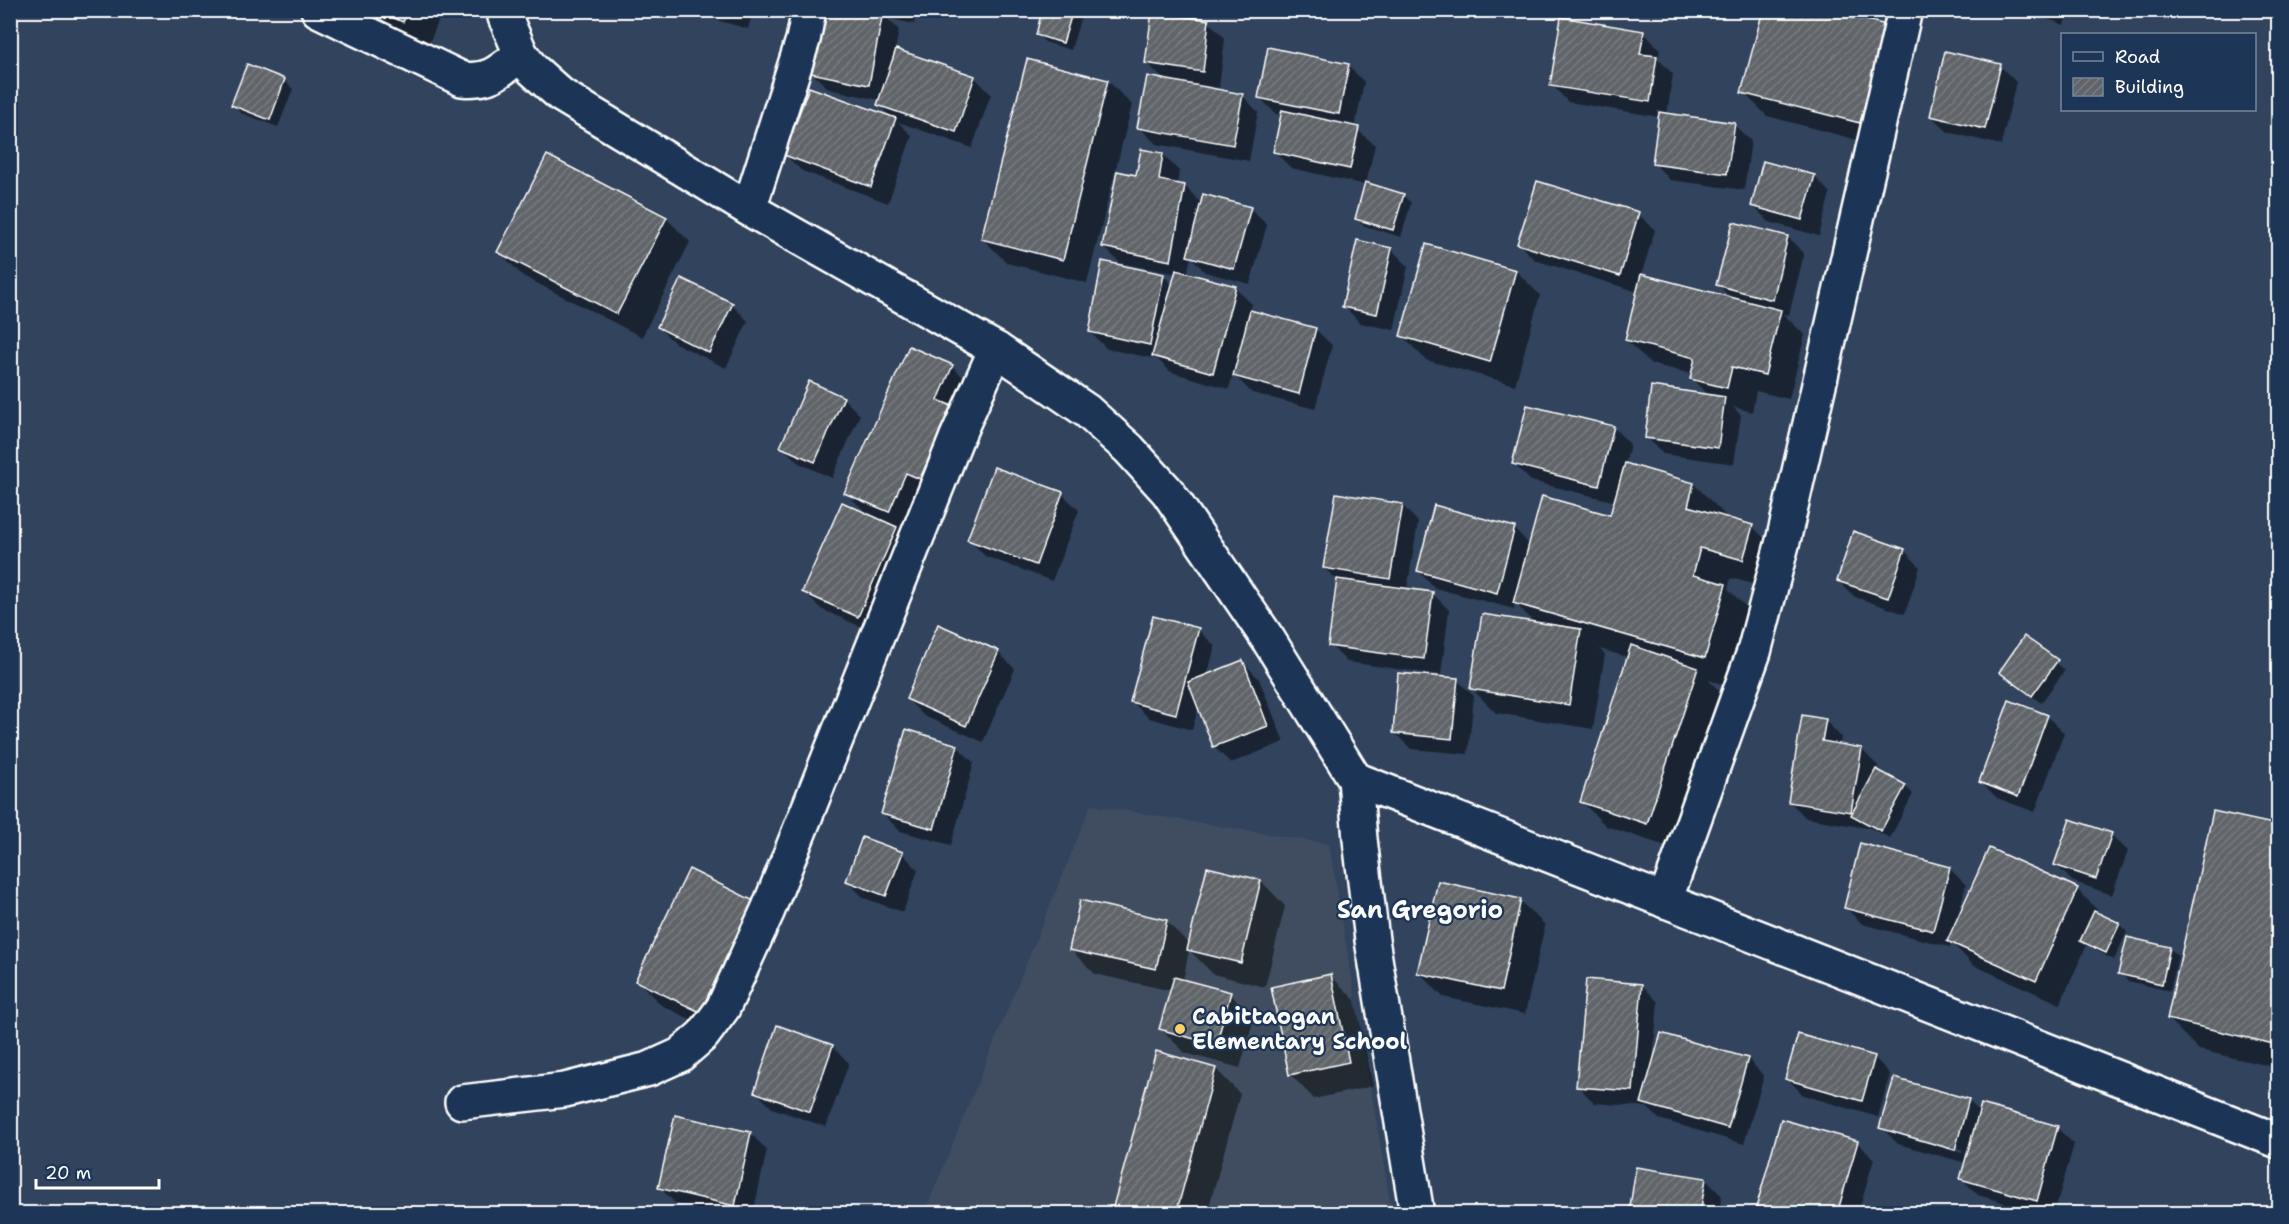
<svg xmlns="http://www.w3.org/2000/svg" width="2289" height="1224" font-family="'Shantell Sans',sans-serif">
	<defs>
		<pattern id="building-hatch" width="6" height="6" patternUnits="userSpaceOnUse" patternTransform="scale(1.5)"><rect width="6" height="6" fill="#60656b"/><path d="M-1 1l2-2M0 6l6-6M5 7l2-2" fill="none" stroke="#787c81"/></pattern>
	</defs>
	<rect width="100%" height="100%" fill="#31435d"/>
	<filter id="ink" filterUnits="userSpaceOnUse"><feTurbulence type="fractalNoise" baseFrequency=".0167" numOctaves="2"/><feDisplacementMap in="SourceGraphic" scale="12" xChannelSelector="R" yChannelSelector="G"/><feConvolveMatrix kernelMatrix="1 2 1 2 8 2 1 2 1" color-interpolation-filters="sRGB"/></filter>
	<g filter="url(#ink)">
		<polygon fill="#3f4d61" points="1091,805 1329,844 1392,1213 924,1214"/>
		<g fill="#0007" fill-rule="evenodd">
			<polygon points="349,10 443,10 428,46"/>
			<polygon points="694,10 753,10 748,29 699,15"/>
			<polygon points="825,10 917,10 914,24 887,18 899,30 895,50 974,77 991,94 972,148 898,122 912,136 888,203 802,171 785,155 892,118 879,105 880,100 829,89 812,73"/>
			<polygon points="1044,10 1083,10 1071,50 1045,42 1037,34"/>
			<polygon points="2024,10 2069,10 2064,25"/>
			<polygon points="1209,22 1225,38 1219,88 1203,85 1203,88 1242,95 1258,112 1249,161 1156,144 1139,127 1165,81 1147,63"/>
			<polygon points="1885,27 1884,147 1767,116 1743,92"/>
			<polygon points="1643,32 1660,49 1658,59 1673,74 1667,115 1734,125 1751,141 1744,190 1670,180 1654,163 1660,117 1568,102 1552,85"/>
			<polygon points="248,66 285,81 293,89 278,127 241,113 233,105"/>
			<polygon points="1348,66 1364,82 1355,128 1375,145 1366,184 1403,195 1411,203 1401,237 1365,226 1356,218 1366,185 1291,168 1274,151 1282,115 1276,114 1259,97"/>
			<polygon points="2000,66 2016,82 2001,145 1948,132 1931,116"/>
			<polygon points="1108,81 1132,105 1087,283 1007,263 983,239"/>
			<polygon points="1163,155 1179,171 1177,185 1185,186 1202,204 1250,208 1267,225 1250,284 1205,272 1191,257 1187,275 1235,288 1252,304 1250,312 1315,329 1332,345 1315,409 1252,393 1233,374 1229,389 1171,372 1157,359 1107,349 1090,332 1163,275 1174,286 1177,274 1120,263 1103,246 1137,177"/>
			<polygon points="1814,176 1830,193 1819,236 1769,222 1752,205"/>
			<polygon points="1638,214 1655,230 1641,276 1732,299 1718,285 1788,237 1804,254 1789,315 1783,314 1805,335 1789,399 1756,391 1752,412 1733,407 1741,415 1734,464 1663,454 1646,437 1709,396 1691,378 1692,374 1651,364 1626,340 1638,292 1535,260 1519,244"/>
			<polygon points="666,218 690,242 642,337 523,276 499,252"/>
			<polygon points="1391,249 1408,266 1394,330 1360,323 1344,306"/>
			<polygon points="1516,271 1540,295 1515,385 1426,360 1401,335"/>
			<polygon points="732,305 748,321 726,368 675,343 658,327"/>
			<polygon points="952,366 977,391 913,535 897,529 913,544 875,633 821,609 804,592 869,515 846,493"/>
			<polygon points="843,398 860,415 832,478 799,463 782,447"/>
			<polygon points="1613,427 1630,444 1625,465 1694,484 1725,515 1724,518 1752,526 1784,558 1774,590 1731,578 1728,589 1756,617 1736,688 1708,680 1722,693 1671,848 1606,826 1581,801 1628,657 1599,649 1605,654 1593,729 1496,713 1472,689 1535,623 1515,603 1514,609 1435,588 1418,571 1514,528 1530,545 1612,517 1616,502 1531,481 1514,464"/>
			<polygon points="1062,494 1079,510 1052,581 985,556 968,539"/>
			<polygon points="1402,505 1418,522 1407,590 1433,594 1449,610 1441,675 1347,662 1330,645 1339,582 1324,568"/>
			<polygon points="1904,550 1920,567 1905,614 1855,597 1838,581"/>
			<polygon points="939,626 998,652 1015,669 983,742 924,716 907,699"/>
			<polygon points="1198,630 1215,646 1207,676 1243,662 1259,679 1284,742 1231,763 1214,747 1199,706 1192,730 1149,718 1132,702"/>
			<polygon points="2025,638 2065,670 2041,703 2001,672"/>
			<polygon points="1457,680 1474,696 1468,754 1411,749 1394,732"/>
			<polygon points="2047,716 2064,733 2035,812 1997,798 1981,782"/>
			<polygon points="1825,720 1841,737 1840,745 1861,749 1878,766 1877,771 1905,786 1913,794 1890,838 1868,827 1867,828 1806,818 1789,801"/>
			<polygon points="957,746 974,763 951,845 900,831 883,814"/>
			<polygon points="2214,812 2278,827 2278,1068 2199,1050 2168,1019"/>
			<polygon points="2111,835 2128,851 2112,895 2072,881 2056,865"/>
			<polygon points="902,853 918,870 903,912 864,898 847,881"/>
			<polygon points="1949,868 1966,885 1957,920 2077,889 2101,914 2100,916 2119,924 2127,932 2114,960 2087,945 2060,1004 1973,965 1951,942 1950,947 1862,924 1845,907"/>
			<polygon points="1208,869 1261,881 1285,906 1265,987 1213,974 1189,950 1183,981 1230,994 1254,1018 1240,1068 1185,1053 1161,1029 1172,991 1095,974 1070,949 1166,921 1190,945"/>
			<polygon points="1520,901 1545,925 1525,1014 1443,997 1419,972"/>
			<polygon points="753,902 777,927 724,1036 661,1005 637,980"/>
			<polygon points="2169,948 2178,956 2170,991 2128,981 2120,973"/>
			<polygon points="1331,976 1355,1000 1373,1086 1314,1099 1290,1074"/>
			<polygon points="1642,985 1658,1002 1653,1059 1748,1059 1764,1076 1744,1144 1659,1119 1647,1107 1594,1103 1578,1086"/>
			<polygon points="832,1046 849,1063 826,1127 772,1108 756,1092"/>
			<polygon points="1157,1052 1216,1069 1240,1094 1207,1214 1113,1214"/>
			<polygon points="1874,1057 1890,1074 1878,1117 1803,1095 1787,1078"/>
			<path d="M1895,1080l74,21 11,11 77,16 17,16 -20,70h-11l-65,-19 -17,-17 5,-15 -68,-19 -17,-17zM1899,1132l64,18 -1,3 -63,-18z"/>
			<polygon points="750,1133 767,1150 753,1214 716,1214 676,1204 660,1188"/>
			<polygon points="1857,1142 1874,1159 1858,1214 1763,1214 1757,1208"/>
			<polygon points="1705,1179 1722,1196 1719,1214 1631,1214"/>
		</g>
		<g fill="url(#building-hatch)" stroke="#fff" stroke-width="1.5">
			<polygon points="376,10 409,10 403,22"/>
			<polygon points="823,10 883,12 869,85 811,73"/>
			<polygon points="1042,10 1073,10 1063,43 1036,35"/>
			<polygon points="1763,10 1830,10 1886,25 1860,123 1741,93"/>
			<polygon points="1152,12 1209,20 1203,72 1145,63"/>
			<polygon points="1561,17 1644,31 1640,54 1657,56 1650,102 1550,86"/>
			<polygon points="1268,47 1349,64 1339,114 1258,98"/>
			<polygon points="896,49 975,76 956,132 877,105"/>
			<polygon points="1945,51 2001,64 1985,129 1930,116"/>
			<polygon points="1027,59 1108,80 1063,260 981,239"/>
			<polygon points="247,64 285,79 270,120 231,105"/>
			<polygon points="1147,76 1243,94 1233,145 1137,128"/>
			<polygon points="809,87 896,118 871,187 784,155"/>
			<polygon points="1282,110 1359,127 1350,169 1273,152"/>
			<polygon points="1659,112 1735,123 1727,174 1652,164"/>
			<polygon points="1141,149 1163,153 1159,180 1185,185 1171,261 1102,247 1117,171 1136,175"/>
			<polygon points="547,155 667,217 617,314 497,252"/>
			<polygon points="1763,161 1815,175 1802,220 1751,206"/>
			<polygon points="1537,181 1639,212 1620,276 1517,244"/>
			<polygon points="1365,182 1404,194 1393,230 1355,219"/>
			<polygon points="1203,194 1251,207 1234,269 1187,256"/>
			<polygon points="1733,222 1788,236 1773,300 1716,285"/>
			<polygon points="1357,240 1392,248 1377,314 1342,307"/>
			<polygon points="1426,244 1516,270 1490,362 1400,336"/>
			<polygon points="1102,261 1164,274 1150,345 1089,332"/>
			<polygon points="1176,270 1236,286 1213,373 1152,356"/>
			<polygon points="1641,274 1781,310 1765,375 1732,367 1727,388 1690,379 1695,358 1625,340"/>
			<polygon points="681,278 733,303 709,353 657,327"/>
			<polygon points="1250,310 1316,328 1299,394 1233,376"/>
			<polygon points="909,346 953,365 938,400 952,406 920,479 906,473 889,512 844,493"/>
			<polygon points="809,381 844,397 815,462 780,447"/>
			<polygon points="1651,386 1725,397 1718,448 1645,438"/>
			<polygon points="1527,405 1614,426 1599,486 1512,464"/>
			<polygon points="1625,463 1694,483 1688,506 1753,525 1743,560 1700,548 1693,575 1726,584 1705,658 1513,603 1542,496 1610,515"/>
			<polygon points="994,467 1063,492 1036,565 967,540"/>
			<polygon points="1336,493 1403,504 1390,579 1323,568"/>
			<polygon points="842,502 897,527 858,617 802,592"/>
			<polygon points="1434,505 1515,527 1497,593 1417,571"/>
			<polygon points="1853,531 1905,549 1888,598 1837,581"/>
			<polygon points="1337,579 1433,592 1424,659 1328,646"/>
			<polygon points="1482,614 1581,629 1569,705 1470,689"/>
			<polygon points="1153,616 1199,628 1176,714 1130,702"/>
			<polygon points="938,624 999,651 966,726 906,699"/>
			<polygon points="2024,636 2058,660 2032,696 1999,672"/>
			<polygon points="1631,645 1698,668 1647,824 1580,802"/>
			<polygon points="1243,660 1268,726 1213,747 1188,682"/>
			<polygon points="1398,673 1458,678 1452,739 1393,733"/>
			<polygon points="2009,700 2048,715 2018,797 1979,782"/>
			<polygon points="1802,715 1826,719 1822,741 1862,748 1851,812 1788,802"/>
			<polygon points="906,729 958,745 934,829 881,814"/>
			<polygon points="1876,769 1906,785 1881,831 1851,815"/>
			<polygon points="2213,811 2278,825 2278,1045 2167,1019"/>
			<polygon points="2070,819 2112,833 2096,879 2054,865"/>
			<polygon points="862,837 903,852 886,896 846,881"/>
			<polygon points="1860,843 1950,867 1933,931 1844,908"/>
			<polygon points="1989,848 2078,888 2036,981 1947,941"/>
			<polygon points="1207,867 1261,880 1241,963 1187,950"/>
			<polygon points="689,869 754,901 700,1012 635,981"/>
			<polygon points="1438,881 1521,899 1501,991 1417,973"/>
			<polygon points="1080,900 1167,920 1156,969 1069,950"/>
			<polygon points="2094,911 2120,923 2106,953 2080,941"/>
			<polygon points="2127,937 2170,947 2162,984 2118,974"/>
			<polygon points="1331,974 1349,1062 1289,1075 1271,987"/>
			<polygon points="1174,977 1231,992 1216,1045 1159,1029"/>
			<polygon points="1586,979 1642,984 1633,1091 1576,1087"/>
			<polygon points="777,1025 833,1045 810,1112 754,1092"/>
			<polygon points="1661,1033 1748,1058 1728,1128 1641,1103"/>
			<polygon points="1798,1034 1875,1056 1862,1101 1785,1079"/>
			<polygon points="1156,1051 1216,1068 1176,1214 1111,1214"/>
			<polygon points="1894,1078 1969,1099 1955,1150 1879,1128"/>
			<polygon points="1981,1104 2058,1126 2037,1201 1960,1179"/>
			<polygon points="675,1115 751,1132 735,1206 658,1188"/>
			<polygon points="1781,1119 1858,1141 1837,1214 1773,1214 1756,1208"/>
			<polygon points="1636,1167 1706,1178 1700,1214 1629,1214"/>
		</g>
		<g fill="none" stroke-linecap="round" stroke-linejoin="round">
			<g stroke="#fff" stroke-width="38">
				<g id="street">
					<path d="M318,10l144,69c28,3 38,-8 59,-25"/>
					<polyline points="749,209 803,40 809,10"/>
					<polyline points="1665,901 1754,652 1784,537 1905,10"/>
					<polyline points="462,1102 565,1090 649,1069 680,1055 703,1035 723,1008 768,910 956,439 996,349"/>
				</g>
			</g>
			<g stroke="#fff" stroke-width="38">
				<g id="secondary">
					<polyline points="504,10 505,17 521,54 532,69 561,95 749,209 996,349 1087,411 1129,449 1168,492 1268,639 1355,779 1360,839 1372,940 1417,1214"/>
					<polyline points="1355,779 2278,1141"/>
				</g>
			</g>
			<use href="#street" stroke="#1d3557" stroke-width="33"/>
			<use href="#secondary" stroke="#1d3557" stroke-width="33"/>
		</g>
	</g>
	<circle fill="#ffd166" stroke="#1d3557" stroke-width="2" cx="1180" cy="1029" r="6"/>
	<g text-anchor="middle" stroke-width="4.5" stroke-linejoin="round" paint-order="stroke">
		<g font-size="22" font-weight="bold" fill="#fff" stroke="#1d3557" text-anchor="start">
			<text x="1192" y="1024">Cabittaogan<tspan x="1192" dy="25">Elementary School</tspan></text>
		</g>
		<g font-size="24" font-weight="bold" fill="#fff" stroke="#1d3557">
			<text x="1420" y="918">San Gregorio</text>
		</g>
	</g>
	<rect width="2289" height="1224" fill="none" stroke="#1d3557" stroke-width="36"/>
	<rect x="18" y="18" width="2253" height="1188" fill="none" stroke="#fff" stroke-width="2" filter="url(#ink)"/>
	<rect x="2061" y="33" width="195" height="78" fill="#1d3557" stroke="#77869a" stroke-width="1.5"/>
	<rect x="2073" y="52" width="30" height="9" fill="#1d3557" stroke="#77869a" stroke-width="1.5"/>
	<text x="2115" y="63" font-size="18" fill="#ffffff">Road</text>
	<rect x="2073" y="78" width="30" height="18" fill="url(#building-hatch)" stroke="#77869a" stroke-width="1.5"/>
	<text x="2115" y="93" font-size="18" fill="#ffffff">Building</text>
	<path d="M36 1179v9h123v-9" fill="none" stroke="#ffffff" stroke-width="3"/>
	<text x="45" y="1179" font-size="18" fill="#ffffff" stroke="#1d3557" stroke-width="4.5" paint-order="stroke">20 m</text>
</svg>
